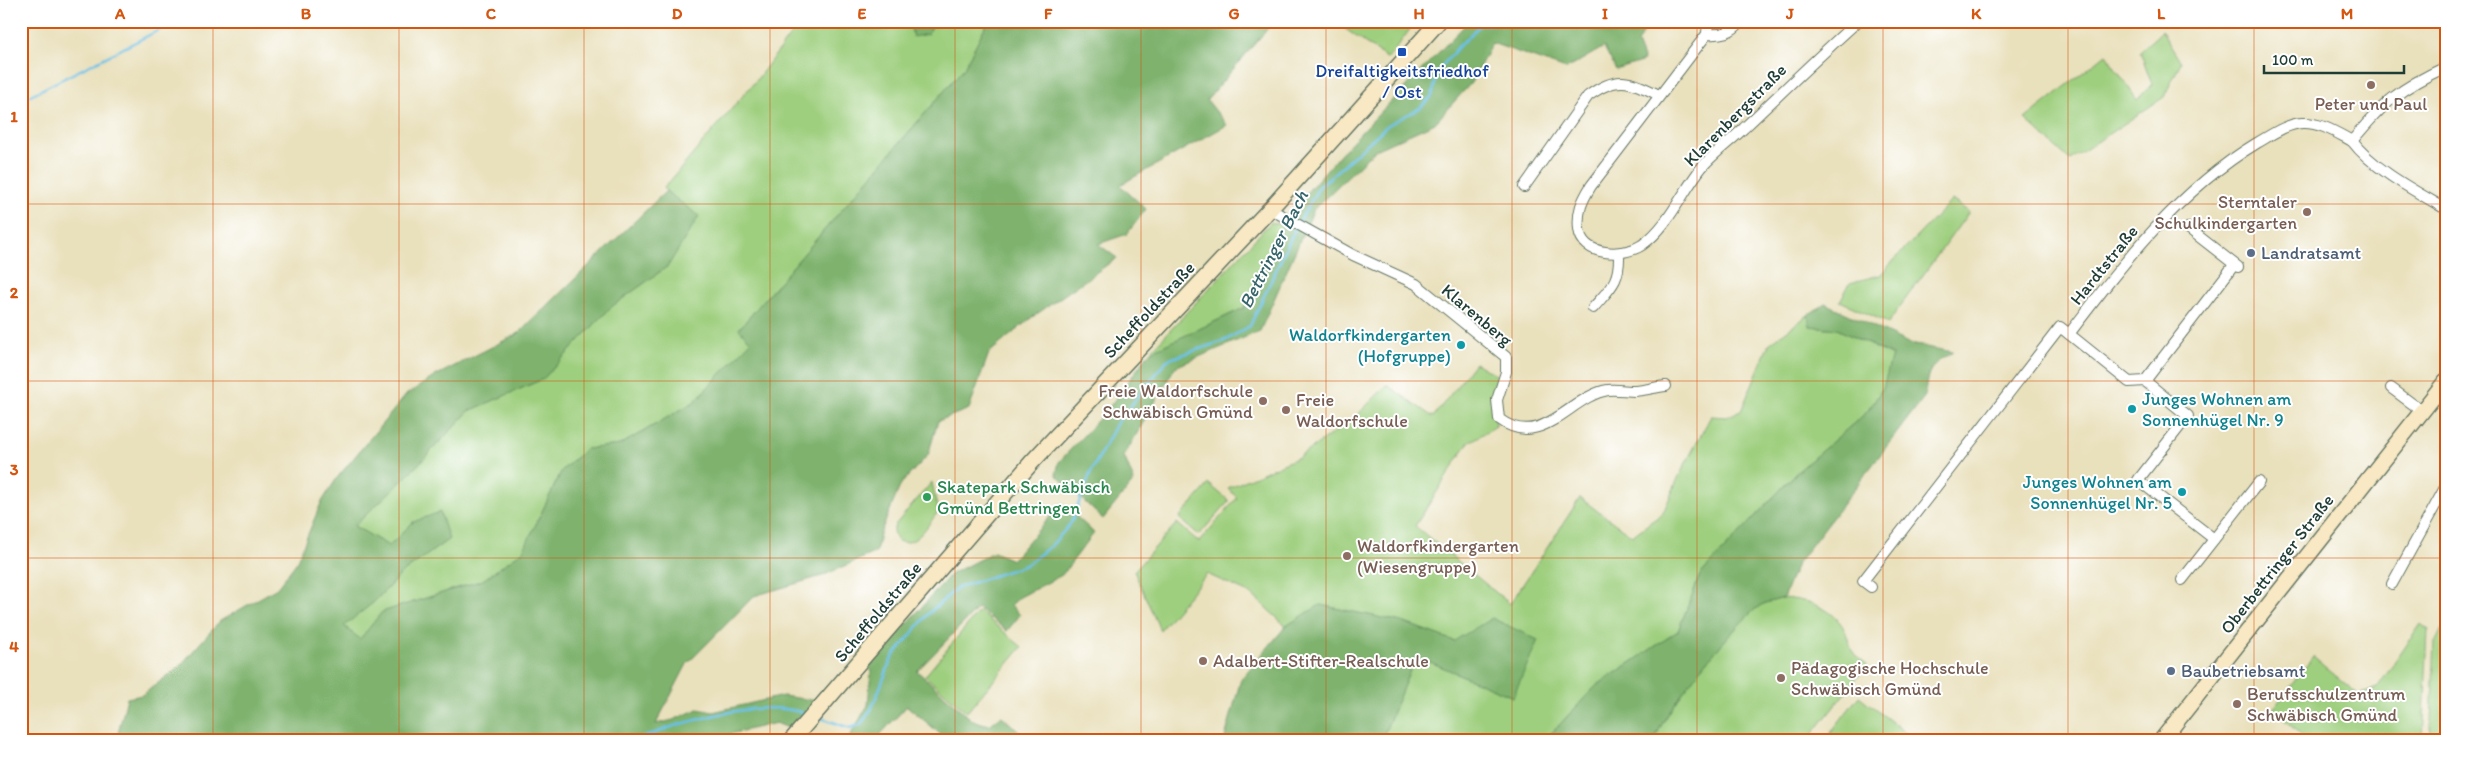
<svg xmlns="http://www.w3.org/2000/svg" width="2467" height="762" font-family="Itim,sans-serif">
	<rect width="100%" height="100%" fill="#fff"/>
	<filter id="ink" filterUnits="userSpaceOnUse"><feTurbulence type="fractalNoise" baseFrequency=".02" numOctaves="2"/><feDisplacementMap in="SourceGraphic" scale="10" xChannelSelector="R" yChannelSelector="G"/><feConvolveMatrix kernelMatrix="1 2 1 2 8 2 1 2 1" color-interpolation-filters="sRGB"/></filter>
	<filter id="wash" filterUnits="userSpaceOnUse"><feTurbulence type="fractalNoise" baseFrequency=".0096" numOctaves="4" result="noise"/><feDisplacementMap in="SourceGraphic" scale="20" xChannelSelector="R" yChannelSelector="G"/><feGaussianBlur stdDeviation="1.12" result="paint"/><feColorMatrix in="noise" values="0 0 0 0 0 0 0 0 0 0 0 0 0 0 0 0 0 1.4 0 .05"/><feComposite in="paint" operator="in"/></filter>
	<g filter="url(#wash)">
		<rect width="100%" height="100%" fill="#e9e0bc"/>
		<g fill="#9ecf7e" stroke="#5e8659">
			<polygon points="801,21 988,21 964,68 739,329 752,342 694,402 620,445 586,449 562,470 523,551 483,580 382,612 360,640 343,625 374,602 402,573 449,539 413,522 389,546 354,526 407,476 469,411 543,379 611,307 668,266 666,191 664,188 758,78"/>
			<polygon points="1334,21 1416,21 1388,59"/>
			<polygon points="2162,31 2181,62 2164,97 2070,160 2025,119 2106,54 2137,100 2152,84 2140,51"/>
			<polygon points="1952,200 1969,212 1888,323 1840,301 1850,283 1880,275"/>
			<polygon points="1271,222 1283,226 1244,308 1150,352"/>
			<polygon points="1808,315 1810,326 1837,329 1892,356 1883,388 1867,412 1796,473 1700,575 1678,631 1596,686 1544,741 1381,741 1416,656 1513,697 1454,641 1402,622 1321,605 1286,626 1251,594 1207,574 1160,630 1134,571 1177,523 1199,542 1237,498 1228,488 1299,457 1353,419 1387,385 1433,417 1475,363 1501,378 1494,400 1496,426 1468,443 1415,526 1510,604 1580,498 1632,536 1663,513 1679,476 1711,416 1726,417 1741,411 1769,344"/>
			<path d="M932,482l6,30c-11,13 -21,36 -40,29l-5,-9 2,-7z"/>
			<polygon points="1209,484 1229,501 1199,535 1179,518"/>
			<path d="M1783,598c25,2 53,10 63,35 6,18 4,20 21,32l-60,76h-152c3,-24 82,-119 103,-134 7,-5 17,-6 25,-9z"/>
			<polygon points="979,611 1022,647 967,712 925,676"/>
			<polygon points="2421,624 2428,630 2423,741 2307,741 2273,709 2313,657 2359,695 2377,688"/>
			<polygon points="2442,628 2446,630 2446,741 2430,741 2435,642"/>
			<polygon points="1859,696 1916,741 1827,741 1825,740"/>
		</g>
		<g fill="#7eb26d" stroke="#4e7850">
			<polygon points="915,21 935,21 928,34 913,37 911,28"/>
			<polygon points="988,21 1274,21 1207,100 1227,125 1120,185 1146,209 1127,234 1098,244 1117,258 1031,318 989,353 969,409 938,421 928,455 901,484 880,534 876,552 822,576 754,596 687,664 656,724 673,720 698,709 713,712 783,696 818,701 791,729 776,723 701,741 116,741 127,698 142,695 178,668 220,621 277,588 296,563 321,503 337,478 407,394 437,375 519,333 666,191 699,216 668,266 611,307 543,379 469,411 407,476 354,526 389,546 413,522 440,512 449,539 402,573 374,602 344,626 360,639 382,612 483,580 523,551 562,470 586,449 620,445 694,402 751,342 739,329 964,68"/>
			<polygon points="1469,21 1650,21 1637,43 1644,61 1616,70 1604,47 1566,69 1492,43 1471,83 1435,123 1375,150 1314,209 1260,331 1175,367 1124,456 1134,481 1103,519 1056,475 1059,462 1108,409 1150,352 1244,308 1289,213 1341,153"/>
			<path d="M1825,303l85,41 43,8c-22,13 -26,17 -28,44l-128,168 -14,34c-8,3 -18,4 -25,9 -21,15 -100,110 -103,134h-111l52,-55 82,-55 22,-56 96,-102 71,-61 16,-24 9,-33 -55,-26 -27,-3 -2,-11z"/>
			<polygon points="1062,503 1094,533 1062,575 1020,597 1011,605 1020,615 1007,631 978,608 917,671 972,720 989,725 1002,716 1029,741 949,741 907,706 874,741 847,741 868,705 871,671 868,668 951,574 994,552 1012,560"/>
			<polygon points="1320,605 1402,622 1454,641 1492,618 1538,640 1513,697 1416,656 1381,741 1224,741 1241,679 1286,626"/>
		</g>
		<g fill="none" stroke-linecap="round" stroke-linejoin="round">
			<g stroke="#69c1e7" stroke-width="2.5">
				<polyline points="21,100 175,22"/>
				<polyline points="1299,222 1319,187 1388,125 1420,108 1432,96 1438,71 1459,46 1480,25 1533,21"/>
				<polyline points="818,717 850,728 861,724 871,710 892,658 928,614 957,588 1026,565 1052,545 1071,523 1091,472 1117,423 1167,360 1226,340 1250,326 1296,227"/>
				<path d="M630,741c15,-3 29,-10 44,-15 42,-12 92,-26 134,-12"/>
			</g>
		</g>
	</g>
	<g filter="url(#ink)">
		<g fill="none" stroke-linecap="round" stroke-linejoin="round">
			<g stroke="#667664" stroke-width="12">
				<g id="street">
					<path d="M1708,21l-1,13 -116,152c-9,15 -14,25 -12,43 3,28 45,28 63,16 27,-19 40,-53 60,-78 12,-14 29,-26 42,-39 38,-36 75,-72 114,-107"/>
					<path d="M1707,34c14,1 25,-1 34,-13"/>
					<path d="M2352,141c21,28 63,50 94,68"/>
					<path d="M1524,187l64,-91c29,-21 40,-16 71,-1"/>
					<path d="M1270,209l83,46 63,29 90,73v15l-9,28 2,19c43,32 71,-23 109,-29 9,-1 18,1 27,1 11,-1 21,-4 31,-5"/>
					<polyline points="2188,228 2238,267"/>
					<path d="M1593,308c18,-21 27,-26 26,-55"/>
					<polyline points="2069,334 2129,382 2145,381 2188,416 2138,480 2214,539"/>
					<polyline points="2145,381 2234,265"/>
					<polyline points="2391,388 2422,411"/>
					<polyline points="2182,580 2259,482"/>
					<polyline points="2392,584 2446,486"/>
					<path d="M1871,587l-8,-6 197,-254 9,7c55,-72 110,-144 188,-191 14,-8 29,-19 45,-20 18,-1 35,10 50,18 32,-39 48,-53 94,-74"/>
				</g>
			</g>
			<g stroke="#667664" stroke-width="18">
				<g id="secondary">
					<polyline points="791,741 1032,462 1270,209 1439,21"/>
					<polyline points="2161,741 2446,381"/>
				</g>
			</g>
			<use href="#street" stroke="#fff" stroke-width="10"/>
			<use href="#secondary" stroke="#f8e8c3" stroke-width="15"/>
		</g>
	</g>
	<path fill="none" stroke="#d45610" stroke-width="1" stroke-opacity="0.55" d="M213,21v720M399,21v720M584,21v720M770,21v720M955,21v720M1141,21v720M1326,21v720M1512,21v720M1697,21v720M1883,21v720M2068,21v720M2254,21v720M21,204h2425M21,381h2425M21,558h2425"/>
	<rect fill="#1a4fb4" stroke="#fff" stroke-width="2" x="1397" y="47" width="10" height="10" rx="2.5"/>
	<g fill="#8d6e63" stroke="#fff" stroke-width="2">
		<circle cx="2371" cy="85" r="5"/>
		<circle cx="2307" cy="212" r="5"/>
		<circle cx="1263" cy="401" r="5"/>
		<circle cx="1286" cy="410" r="5"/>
		<circle cx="1347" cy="556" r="5"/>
		<circle cx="1203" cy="661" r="5"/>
		<circle cx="1781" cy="678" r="5"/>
		<circle cx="2237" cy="704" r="5"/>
	</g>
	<g fill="#5c6f8a" stroke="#fff" stroke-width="2">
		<circle cx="2251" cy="253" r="5"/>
		<circle cx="2171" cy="671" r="5"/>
	</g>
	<g fill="#0f9aa8" stroke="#fff" stroke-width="2">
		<circle cx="1461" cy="345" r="5"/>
		<circle cx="2132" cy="409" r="5"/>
		<circle cx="2182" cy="492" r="5"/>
	</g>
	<circle fill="#2e9e5b" stroke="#fff" stroke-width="2" cx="927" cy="497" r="5"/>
	<g text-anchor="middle" stroke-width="4" stroke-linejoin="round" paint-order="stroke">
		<g font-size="18" fill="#164399" stroke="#fff">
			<text x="1402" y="77">Dreifaltigkeitsfriedhof<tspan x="1402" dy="21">/ Ost</tspan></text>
		</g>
		<g font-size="18" fill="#785e54" stroke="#fff" text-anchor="start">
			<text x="2371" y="110" text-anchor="middle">Peter und Paul</text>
			<text x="2297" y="208" text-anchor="end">Sterntaler<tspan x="2297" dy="21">Schulkindergarten</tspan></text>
			<text x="1253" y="397" text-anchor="end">Freie Waldorfschule<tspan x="1253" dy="21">Schwäbisch Gmünd</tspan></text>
			<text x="1296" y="406">Freie<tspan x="1296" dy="21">Waldorfschule</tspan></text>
			<text x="1357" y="552">Waldorfkindergarten<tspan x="1357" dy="21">(Wiesengruppe)</tspan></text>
			<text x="1213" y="667">Adalbert-Stifter-Realschule</text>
			<text x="1791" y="674">Pädagogische Hochschule<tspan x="1791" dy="21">Schwäbisch Gmünd</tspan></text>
			<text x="2247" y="700">Berufsschulzentrum<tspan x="2247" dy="21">Schwäbisch Gmünd</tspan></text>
		</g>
		<g font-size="18" fill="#1f3d34" stroke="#fff">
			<text transform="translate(1735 115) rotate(-45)" y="6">Klarenbergstraße</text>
			<text transform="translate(2104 265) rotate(-51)" y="6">Hardtstraße</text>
			<text transform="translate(1149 310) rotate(-47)" y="6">Scheffoldstraße</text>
			<text transform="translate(1477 315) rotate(40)" y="6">Klarenberg</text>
			<text transform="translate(2277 564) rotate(-52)" y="6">Oberbettringer Straße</text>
			<text transform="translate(878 612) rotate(-50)" y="6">Scheffoldstraße</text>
		</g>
		<g font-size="18" fill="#4e5e75" stroke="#fff" text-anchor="start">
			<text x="2261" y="259">Landratsamt</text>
			<text x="2181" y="677">Baubetriebsamt</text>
		</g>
		<g font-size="18" fill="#0d838f" stroke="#fff" text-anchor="end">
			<text x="1451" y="341">Waldorfkindergarten<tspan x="1451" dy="21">(Hofgruppe)</tspan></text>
			<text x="2142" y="405" text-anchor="start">Junges Wohnen am<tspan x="2142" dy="21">Sonnenhügel Nr. 9</tspan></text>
			<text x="2172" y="488">Junges Wohnen am<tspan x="2172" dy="21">Sonnenhügel Nr. 5</tspan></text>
		</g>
		<g font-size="18" fill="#27864d" stroke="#fff" text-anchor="start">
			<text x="937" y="493">Skatepark Schwäbisch<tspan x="937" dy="21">Gmünd Bettringen</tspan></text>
		</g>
		<g font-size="19" font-style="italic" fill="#35656a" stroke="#fff">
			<text transform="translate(1273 249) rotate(-63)" y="7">Bettringer Bach</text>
		</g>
	</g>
	<rect width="2467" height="762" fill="none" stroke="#fff" stroke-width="55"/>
	<path d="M2264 65v8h140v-8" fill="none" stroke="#1f3d34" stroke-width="2.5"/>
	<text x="2272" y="65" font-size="15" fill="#1f3d34" stroke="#ffffff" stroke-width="4" paint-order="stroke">100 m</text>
	<rect x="28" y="28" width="2412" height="706" fill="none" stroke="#d45610" stroke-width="2"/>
	<g font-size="16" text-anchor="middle" font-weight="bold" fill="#d45610">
		<text x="120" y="19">A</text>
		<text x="306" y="19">B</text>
		<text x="491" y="19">C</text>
		<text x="677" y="19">D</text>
		<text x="862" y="19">E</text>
		<text x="1048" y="19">F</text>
		<text x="1234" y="19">G</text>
		<text x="1419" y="19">H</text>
		<text x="1605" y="19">I</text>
		<text x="1790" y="19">J</text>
		<text x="1976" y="19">K</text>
		<text x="2161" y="19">L</text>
		<text x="2347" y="19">M</text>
		<text x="14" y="122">1</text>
		<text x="14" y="298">2</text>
		<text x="14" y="475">3</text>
		<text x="14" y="652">4</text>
	</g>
</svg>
